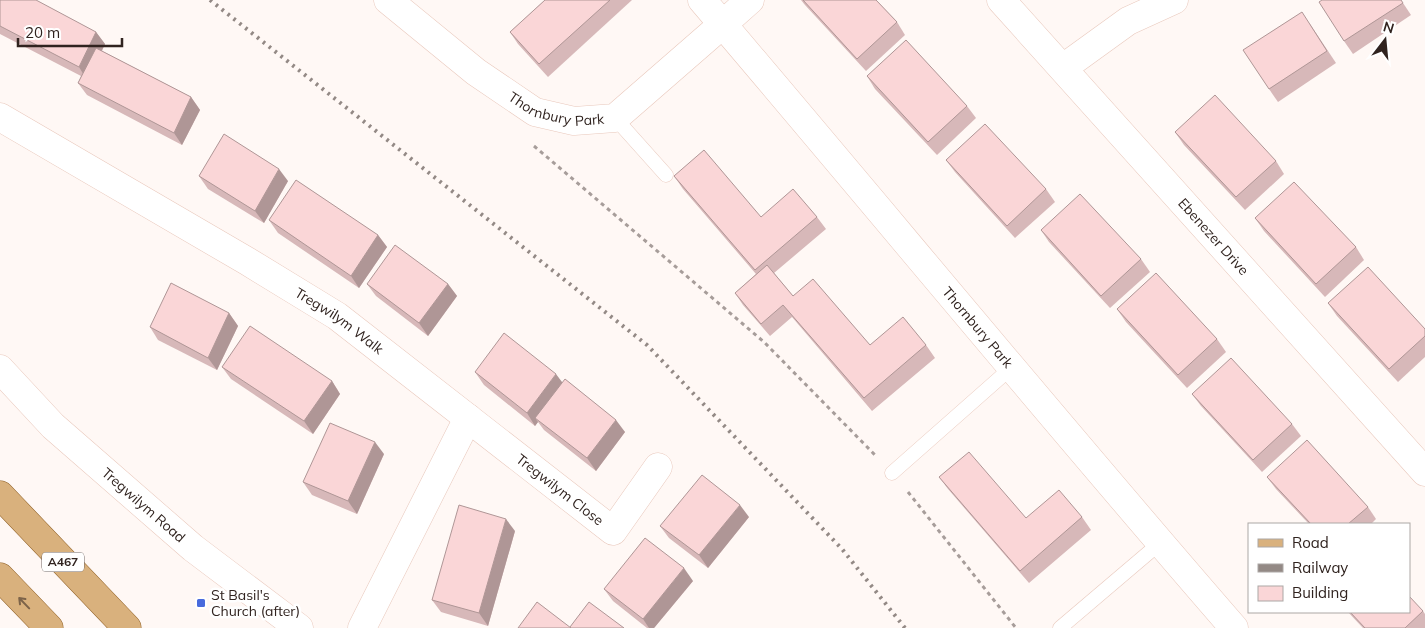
<svg xmlns="http://www.w3.org/2000/svg" width="1425" height="628" font-family="Mulish,sans-serif">
	<rect width="100%" height="100%" fill="#fff8f5"/>
	<g fill="none" stroke-linecap="round" stroke-linejoin="round">
		<g stroke="#e9c8bc" stroke-width="15">
			<g id="service">
				<polyline points="615,118 666,175"/>
				<polyline points="892,473 1011,368"/>
				<polyline points="1060,628 1160,543"/>
			</g>
		</g>
		<g stroke="#e9c8bc" stroke-width="29">
			<g id="minor">
				<path id="s1" d="M388,0l88,72 59,40 39,9 41,-3 108,-94 27,-24"/>
				<path id="s2" d="M702,0c178,209 352,421 532,628"/>
				<path id="s3" d="M1001,0l424,472"/>
				<polyline points="1063,68 1128,21 1174,0"/>
				<path id="s4" d="M0,117l247,144 90,55 276,215 45,-64"/>
				<polyline points="362,628 468,418"/>
			</g>
		</g>
		<g stroke="#e9c8bc" stroke-width="29">
			<g id="tertiary">
				<path id="s5" d="M0,369l53,57 140,122 106,80"/>
			</g>
		</g>
		<g stroke="#8d5e24" stroke-width="29">
			<g id="primary">
				<polyline points="0,495 127,628"/>
				<polyline points="0,577 49,628"/>
			</g>
		</g>
		<g stroke="#a79d9a" stroke-width="3" stroke-dasharray="4 4" stroke-linecap="butt">
			<polyline points="534,146 764,342 875,455"/>
			<polyline points="908,492 1016,628"/>
		</g>
		<use href="#service" stroke="#fff" stroke-width="14"/>
		<use href="#minor" stroke="#fff" stroke-width="28"/>
		<use href="#tertiary" stroke="#fff" stroke-width="28"/>
		<use href="#primary" stroke="#d9b17d" stroke-width="28"/>
		<polyline stroke="#938985" stroke-width="4" stroke-dasharray="2.5 5" stroke-linecap="butt" points="210,0 647,345 842,549 905,628"/>
	</g>
	<g fill="#d7b8b9">
		<polygon points="0,0 96,32 105,44 102,51 191,97 200,110 182,145 87,95 78,83 81,76 0,34"/>
		<polygon points="545,0 632,0 548,77 518,44 510,32"/>
		<polygon points="801,0 876,0 897,22 905,35 866,71 805,5"/>
		<polygon points="1401,0 1411,15 1353,54 1344,41"/>
		<polygon points="1310,24 1336,63 1278,102 1269,89"/>
		<polygon points="867,76 967,106 976,118 937,155 875,89"/>
		<polygon points="1175,132 1276,161 1284,174 1245,210 1184,145"/>
		<polygon points="946,160 1046,189 1055,202 1015,238 955,172"/>
		<polygon points="199,176 288,181 264,223 208,189"/>
		<polygon points="674,176 761,217 817,217 826,229 774,273 793,296 870,345 926,345 935,358 872,411 792,317 770,336 743,305 735,293 756,274 683,189"/>
		<polygon points="1255,218 1356,247 1364,260 1325,297 1264,231"/>
		<polygon points="269,220 378,235 387,247 359,288 278,233"/>
		<polygon points="1041,230 1141,259 1150,272 1110,308 1049,242"/>
		<polygon points="367,284 448,284 457,296 428,336 376,296"/>
		<polygon points="1328,303 1425,329 1425,357 1398,382 1337,316"/>
		<polygon points="1117,309 1217,339 1226,352 1187,388 1126,322"/>
		<polygon points="229,313 238,326 217,370 158,340 150,327"/>
		<polygon points="222,367 332,381 340,394 313,434 231,379"/>
		<polygon points="475,372 562,383 625,432 596,471 544,430 538,422 535,426 484,385"/>
		<polygon points="1192,394 1292,424 1301,436 1262,472 1201,406"/>
		<polygon points="384,454 357,514 312,495 303,482"/>
		<polygon points="939,477 1026,518 1082,517 1091,530 1029,583 948,489"/>
		<polygon points="1267,477 1368,507 1376,519 1371,524 1309,524 1276,489"/>
		<polygon points="749,517 708,568 669,538 660,526"/>
		<polygon points="515,531 488,626 441,612 432,600"/>
		<polygon points="693,581 654,628 647,628 613,601 604,589"/>
		<polygon points="1423,611 1425,614 1425,628 1363,628 1348,612"/>
	</g>
	<g fill="#af9696">
		<polygon points="96,32 105,44 87,80 79,67"/>
		<polygon points="191,97 200,110 182,145 174,133"/>
		<polygon points="279,169 288,181 264,223 255,211"/>
		<polygon points="378,235 387,247 359,288 351,276"/>
		<polygon points="448,284 457,296 428,336 419,323"/>
		<polygon points="229,313 238,326 217,370 208,358"/>
		<polygon points="556,374 565,386 535,418 538,422 535,426 527,413"/>
		<polygon points="332,381 340,394 313,434 304,421"/>
		<polygon points="616,420 625,432 596,471 587,458"/>
		<polygon points="375,442 384,454 357,514 348,501"/>
		<polygon points="740,505 749,517 708,568 699,555"/>
		<polygon points="506,519 515,531 488,626 479,613"/>
		<polygon points="684,568 693,581 654,628 649,628 643,619"/>
	</g>
	<g fill="#fad6d7" stroke="#af9696">
		<polygon points="0,0 36,0 96,32 79,67 0,26"/>
		<polygon points="545,0 610,0 539,64 510,32"/>
		<polygon points="803,0 876,0 897,22 857,59"/>
		<polygon points="1322,0 1401,0 1403,3 1344,41 1319,2"/>
		<polygon points="1302,12 1327,51 1269,89 1243,50"/>
		<polygon points="906,40 967,106 928,142 867,76"/>
		<polygon points="96,48 191,97 174,133 78,83"/>
		<polygon points="1215,95 1276,161 1236,197 1175,132"/>
		<polygon points="985,124 1046,189 1007,226 946,160"/>
		<polygon points="224,134 279,169 255,211 199,176"/>
		<polygon points="704,150 761,217 793,189 817,217 755,270 674,176"/>
		<polygon points="296,180 378,235 351,276 269,220"/>
		<polygon points="1294,182 1356,247 1316,284 1255,218"/>
		<polygon points="1080,194 1141,259 1101,296 1041,230"/>
		<polygon points="395,245 448,284 419,323 367,284"/>
		<polygon points="767,265 793,296 813,279 870,345 903,317 926,345 864,398 783,305 761,324 735,293"/>
		<polygon points="1368,267 1425,329 1425,336 1389,369 1328,303"/>
		<polygon points="1156,273 1217,339 1178,375 1117,309"/>
		<polygon points="171,283 229,313 208,358 150,327"/>
		<polygon points="250,326 332,381 304,421 222,367"/>
		<polygon points="504,333 556,374 527,413 475,372"/>
		<polygon points="1231,358 1292,424 1253,460 1192,394"/>
		<polygon points="565,379 616,420 587,458 535,418"/>
		<polygon points="330,423 375,442 348,501 303,482"/>
		<polygon points="1307,440 1368,507 1348,524 1311,524 1267,477"/>
		<polygon points="969,452 1026,518 1059,490 1082,517 1020,571 939,477"/>
		<polygon points="702,475 740,505 699,555 660,526"/>
		<polygon points="459,505 506,519 479,613 432,600"/>
		<polygon points="645,538 684,568 643,619 604,589"/>
		<polygon points="1409,596 1423,611 1405,628 1365,628 1350,612 1409,612"/>
		<polygon points="537,602 571,628 518,628"/>
		<polygon points="589,602 624,628 571,628 570,627"/>
	</g>
	<defs><path id="oneway-shaft" d="M-6 0H5M1.5-3L5.5 0L1.5 3" fill="none" stroke-width="1.6" stroke-linecap="round" stroke-linejoin="round" transform="scale(1.25)"/></defs>
	<use stroke="#7c6349" href="#oneway-shaft" transform="translate(24 603) rotate(-134)"/>
	<rect fill="#486add" stroke="#fff" stroke-width="2" x="196" y="598" width="10" height="10" rx="2.5"/>
	<g text-anchor="middle" stroke-width="5" stroke-linejoin="round" paint-order="stroke">
		<rect fill="#fff" stroke="#6e6562" stroke-width="1" x="42" y="552.5" width="42" height="19" rx="4"/>
		<g font-size="12" font-weight="bold" fill="#30231f">
			<text x="63" y="566">A467</text>
		</g>
		<g font-size="14" fill="#30231f" stroke="#fff">
			<text dy="5" stroke="none"><textPath href="#s1" startOffset="205">Thornbury Park</textPath></text>
			<text dy="5" stroke="none"><textPath href="#s3" startOffset="318">Ebenezer Drive</textPath></text>
			<text dy="5" stroke="none"><textPath href="#s4" startOffset="396">Tregwilym Walk</textPath></text>
			<text dy="5" stroke="none"><textPath href="#s2" startOffset="428">Thornbury Park</textPath></text>
			<text dy="5" stroke="none"><textPath href="#s4" startOffset="674">Tregwilym Close</textPath></text>
			<text dy="5" stroke="none"><textPath href="#s5" startOffset="198">Tregwilym Road</textPath></text>
		</g>
		<g font-size="14" fill="#30231f" stroke="#fff" text-anchor="start">
			<text x="211" y="600">St Basil's<tspan x="211" dy="16">Church (after)</tspan></text>
		</g>
	</g>
	<rect x="1248" y="523" width="162" height="90" fill="#ffffff" stroke="#aca7a5"/>
	<rect x="1258" y="539" width="25" height="8" fill="#d9b17d" stroke="#aca7a5"/>
	<text x="1292" y="548" font-size="15" fill="#30231f">Road</text>
	<rect x="1258" y="564" width="25" height="8" fill="#938985" stroke="#aca7a5"/>
	<text x="1292" y="573" font-size="15" fill="#30231f">Railway</text>
	<rect x="1258" y="586" width="25" height="15" fill="#fad6d7" stroke="#aca7a5"/>
	<text x="1292" y="598" font-size="15" fill="#30231f">Building</text>
	<g transform="translate(1385 40) rotate(16)" stroke="#ffffff" stroke-width="4" paint-order="stroke">
	<path d="M0-4L9 19L0 12L-9 19Z" fill="#30231f"/>
	<text y="-8" font-size="14" font-weight="bold" text-anchor="middle" fill="#30231f">N</text>
	</g>
	<path d="M18 38v8h104v-8" fill="none" stroke="#30231f" stroke-width="2.5"/>
	<text x="25" y="38" font-size="15" fill="#30231f" stroke="#ffffff" stroke-width="4" paint-order="stroke">20 m</text>
</svg>
